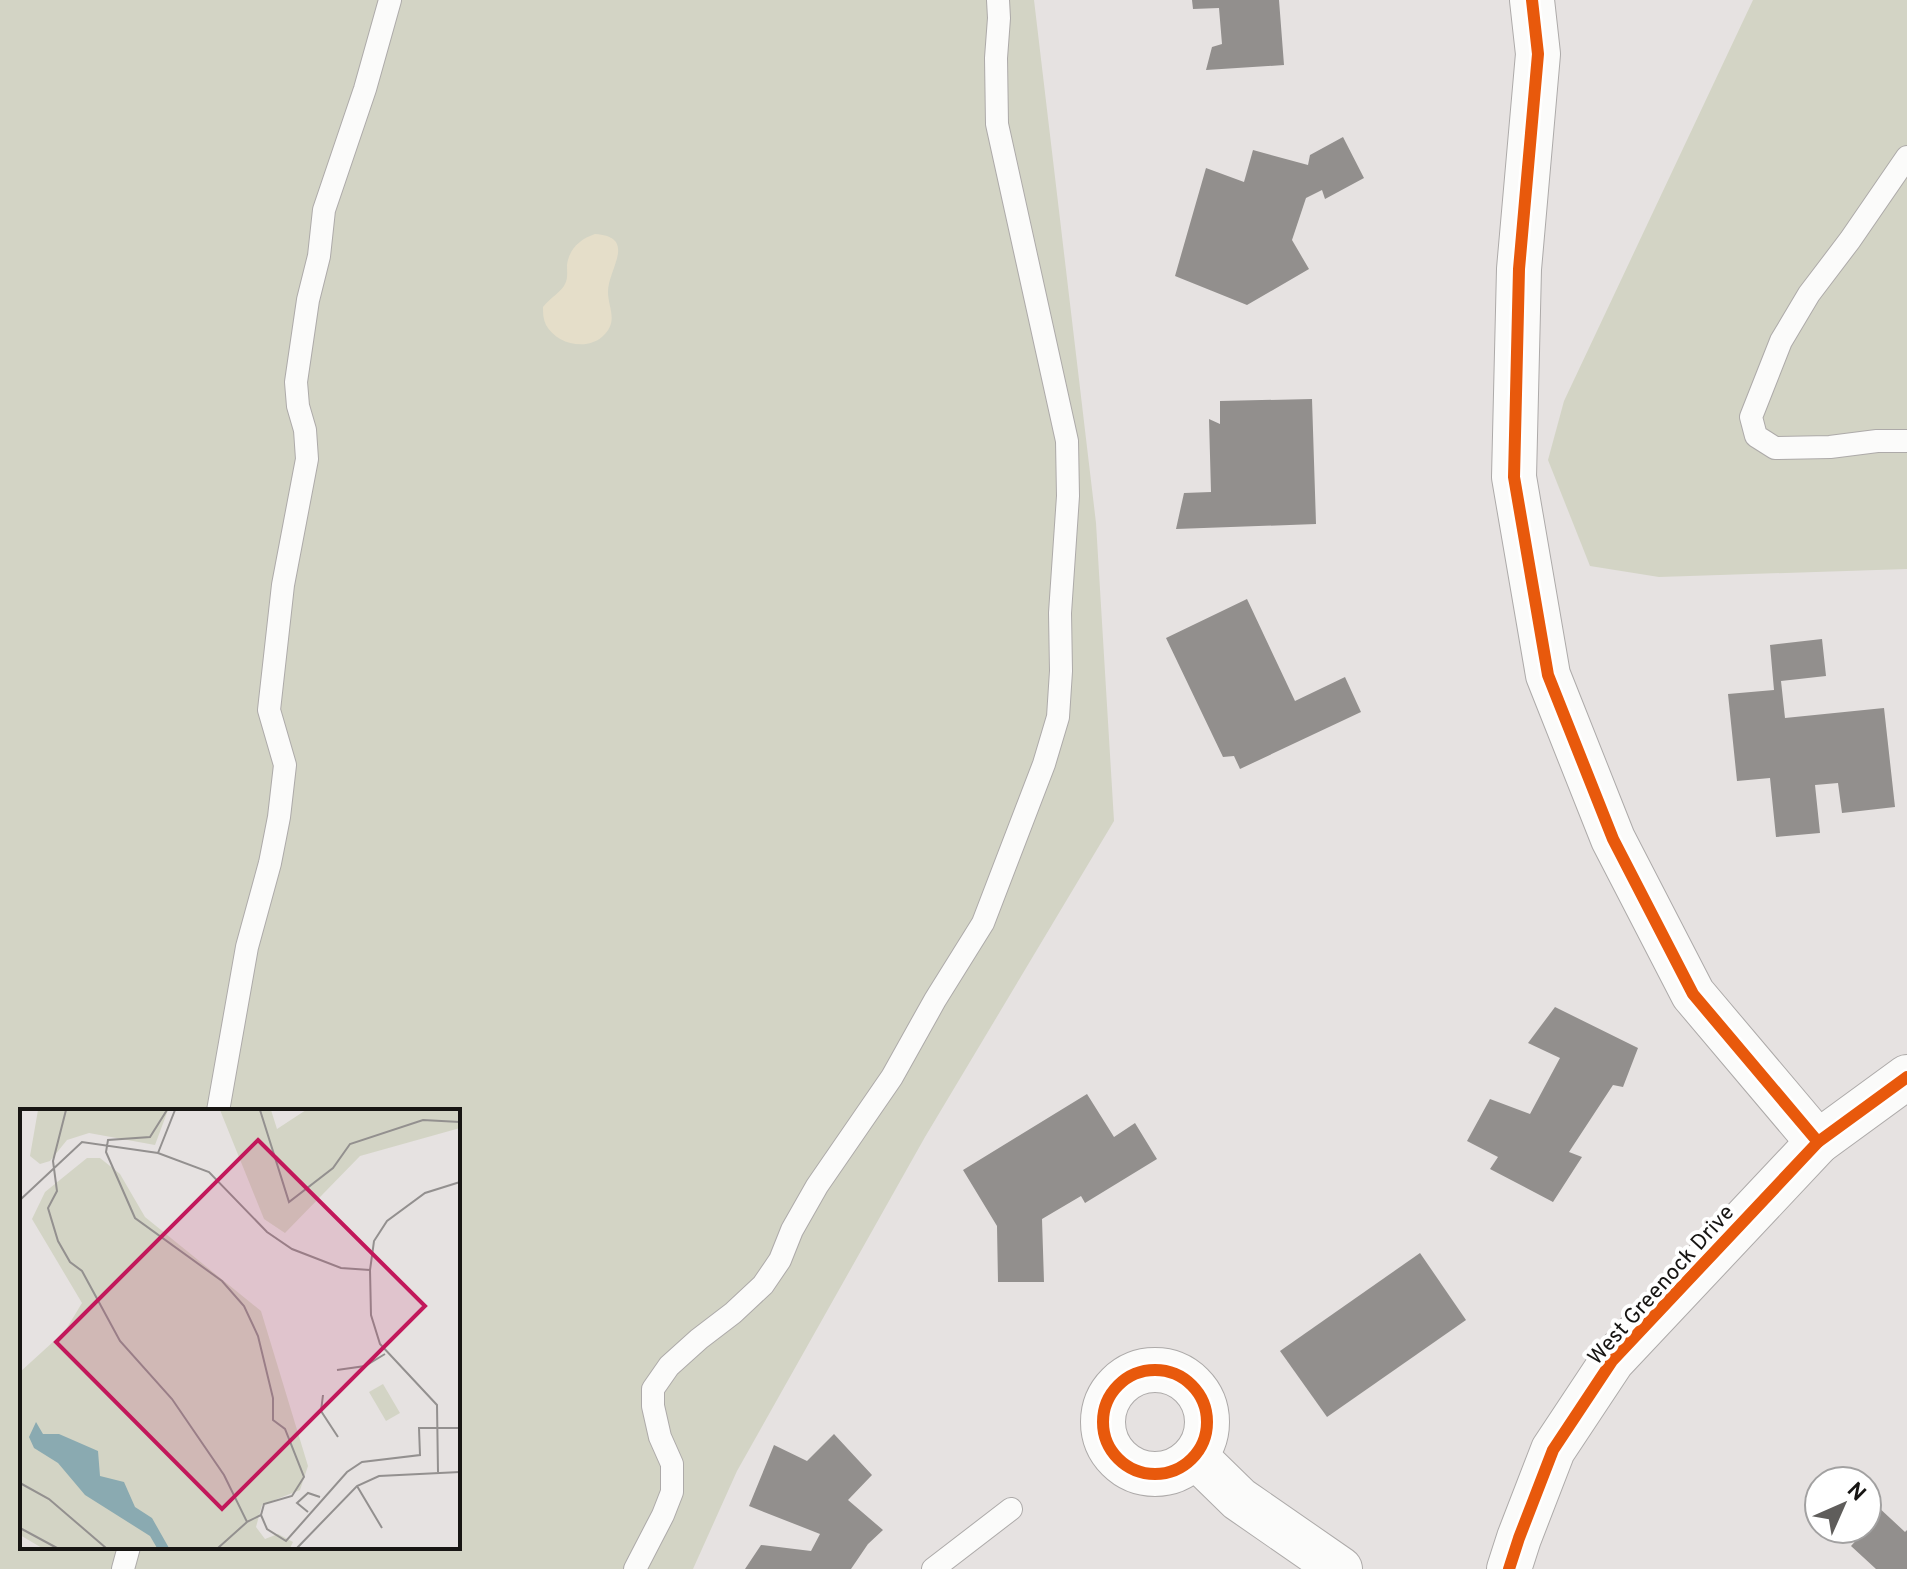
<svg xmlns="http://www.w3.org/2000/svg" width="1907" height="1569" font-family="Overpass,sans-serif">
	<rect width="100%" height="100%" fill="#e6e2e1"/>
	<g fill="#d3d4c5" fill-rule="evenodd">
		<path d="M0,0h1034l62,523 18,298 -189,316 -188,334 -44,98h-693zM22,1111h436v436h-436z"/>
		<polygon points="1753,0 1907,0 1907,569 1659,577 1590,566 1548,460 1564,401"/>
	</g>
	<path fill="#e5dec9" d="M595,234c43,3 13,35 13,58 0,15 10,28 -3,42 -16,18 -48,11 -59,-9 -3,-6 -3,-12 -3,-18 6,-8 19,-16 22,-23 3,-5 2,-12 2,-19 2,-16 13,-26 28,-31z"/>
	<g fill="#928f8d">
		<polygon points="1192,0 1279,0 1284,65 1206,70 1212,47 1222,44 1219,8 1193,9"/>
		<polygon points="1343,137 1364,178 1325,199 1322,190 1306,198 1292,240 1309,269 1247,305 1175,276 1206,168 1244,182 1253,150 1308,165 1310,155"/>
		<polygon points="1312,399 1316,524 1176,529 1184,493 1211,492 1209,419 1220,424 1220,401"/>
		<polygon points="1247,599 1295,701 1345,677 1361,712 1240,769 1234,756 1223,757 1166,638"/>
		<polygon points="1822,639 1826,676 1781,681 1785,718 1884,708 1895,807 1842,813 1838,783 1815,785 1820,833 1776,837 1770,778 1737,781 1728,694 1774,690 1770,645"/>
		<polygon points="1555,1007 1638,1048 1623,1087 1613,1085 1569,1152 1582,1157 1553,1202 1490,1169 1498,1157 1467,1141 1490,1099 1530,1114 1560,1058 1528,1043"/>
		<polygon points="1087,1094 1114,1137 1135,1123 1157,1159 1085,1203 1081,1196 1042,1219 1044,1282 998,1282 997,1226 963,1170"/>
		<polygon points="1420,1253 1466,1320 1327,1417 1280,1351"/>
		<polygon points="834,1434 872,1475 848,1500 883,1530 868,1544 851,1569 745,1569 761,1545 811,1551 820,1534 749,1506 774,1445 807,1461"/>
		<polygon points="1876,1505 1905,1532 1907,1530 1907,1569 1876,1569 1851,1546 1861,1535 1854,1529 1867,1529 1867,1515"/>
	</g>
	<g fill="none" stroke-linecap="round" stroke-linejoin="round">
		<g stroke="#adaaa9" stroke-width="24">
			<g id="lane">
				<polyline points="1907,157 1850,240 1809,294 1781,341 1751,417 1756,436 1775,448 1830,447 1877,441 1907,441"/>
				<polyline points="218,1111 247,947 270,863 279,817 285,765 269,710 283,585 307,459 305,430 298,406 296,382 308,300 319,256 324,210 365,89 390,0"/>
				<polyline points="123,1569 129,1547"/>
				<polyline points="635,1569 663,1515 672,1492 672,1464 660,1437 653,1406 653,1389 669,1366 699,1339 733,1313 763,1285 780,1260 792,1230 817,1186 892,1077 935,1000 983,923 1044,764 1058,717 1061,671 1060,613 1068,496 1067,441 997,124 996,58 999,18 998,0"/>
				<polyline points="933,1569 1011,1509"/>
			</g>
		</g>
		<g stroke="#adaaa9" stroke-width="46">
			<g id="street">
				<polyline points="1532,0 1538,54 1519,269 1514,477 1548,675 1613,839 1693,994 1818,1142"/>
				<circle cx="1155" cy="1422" r="52"/>
				<polyline points="1195,1456 1239,1499 1340,1569"/>
				<polyline points="1509,1569 1519,1538 1553,1450 1612,1361 1818,1142 1907,1077"/>
			</g>
		</g>
		<use href="#lane" stroke="#fbfbfa" stroke-width="22"/>
		<use href="#street" stroke="#fbfbfa" stroke-width="44"/>
		<g stroke="#fff" stroke-width="17">
			<g id="cycleway">
				<polyline points="1532,0 1538,54 1519,269 1514,477 1548,675 1613,839 1693,994 1818,1142"/>
				<circle cx="1155" cy="1422" r="52"/>
				<polyline points="1509,1569 1519,1538 1553,1450 1612,1361 1818,1142 1907,1077"/>
			</g>
		</g>
		<use href="#cycleway" stroke="#e8590c" stroke-width="12"/>
	</g>
	<g text-anchor="middle" stroke-width="8" stroke-linejoin="round" paint-order="stroke">
		<g font-size="22" fill="#171513" stroke="#fff">
			<text transform="translate(1660 1284) rotate(-48)" y="8">West Greenock Drive</text>
		</g>
	</g>
	<g transform="translate(20 1109)">
		<rect width="440" height="440" fill="#e6e2e1"/>
		<path d="M18,1h130l-13,35 -66,-12 -22,7 -17,21 -10,3 -10,-8zM200,1h51l6,19 29,-19h154v18l-100,28 -75,77 -21,-14zM67,49h13l20,16 25,43 116,94 47,155 -8,24 -38,15 -6,22 9,12 13,-5 15,8 -3,6h-248l-22,-13v-163l45,-41 17,-28 -50,-84 13,-27zM363,275l17,29 -14,8 -17,-29z" fill="#d3d4c5"/>
		<path d="M16,313l7,12h16l39,17 2,25 24,6 11,25 17,11 17,30h-12l-7,-12 -65,-41 -27,-32 -24,-15 -5,-11z" fill="#8aaab1"/>
		<path fill="none" stroke="#93908f" stroke-width="2" d="M46,1l-13,51 4,30 -9,17 10,33 12,21 12,9 38,70 52,58 52,76 23,47 14,-7 3,-11 28,-8 12,-19 -19,-48 -12,-9v-22l-15,-62 -14,-30 -22,-25 -87,-63 -29,-66 2,-12 42,-3 17,-27M240,1l29,92 44,-34 17,-24 73,-24 37,2M138,44l17,-43M0,91l62,-58 76,11 51,19 58,60 25,17 49,19 29,2M317,261l28,-4 20,-12M303,286l-2,16 17,26M418,363l-1,-67 -57,-61 -9,-29 -1,-45 4,-29 13,-20 38,-28 35,-11M0,374l29,16 57,49M337,377l25,42M288,403l-11,-9 11,-10 12,4M241,406l6,14 19,12 61,-69 15,-10 58,-7 -1,-27h41M0,419l37,20M198,439l29,-26M277,439l60,-62 22,-10 81,-4"/>
		<path fill="#c2185b" fill-opacity="0.15" stroke="#c2185b" stroke-width="4" d="M238,31l167,166 -203,203 -166,-167z"/>
		<rect width="440" height="440" fill="none" stroke="#171513" stroke-width="4"/>
	</g>
	<g transform="translate(1843 1505) rotate(45)"><circle r="38" fill="#ffffff" stroke="#a2a1a1" stroke-width="2"/>
	<path d="M0-6L14 30L0 20L-14 30Z" fill="#5f5d5b"/>
	<text y="-12" font-size="22" font-weight="bold" text-anchor="middle" fill="#171513">N</text>
	</g>
</svg>
